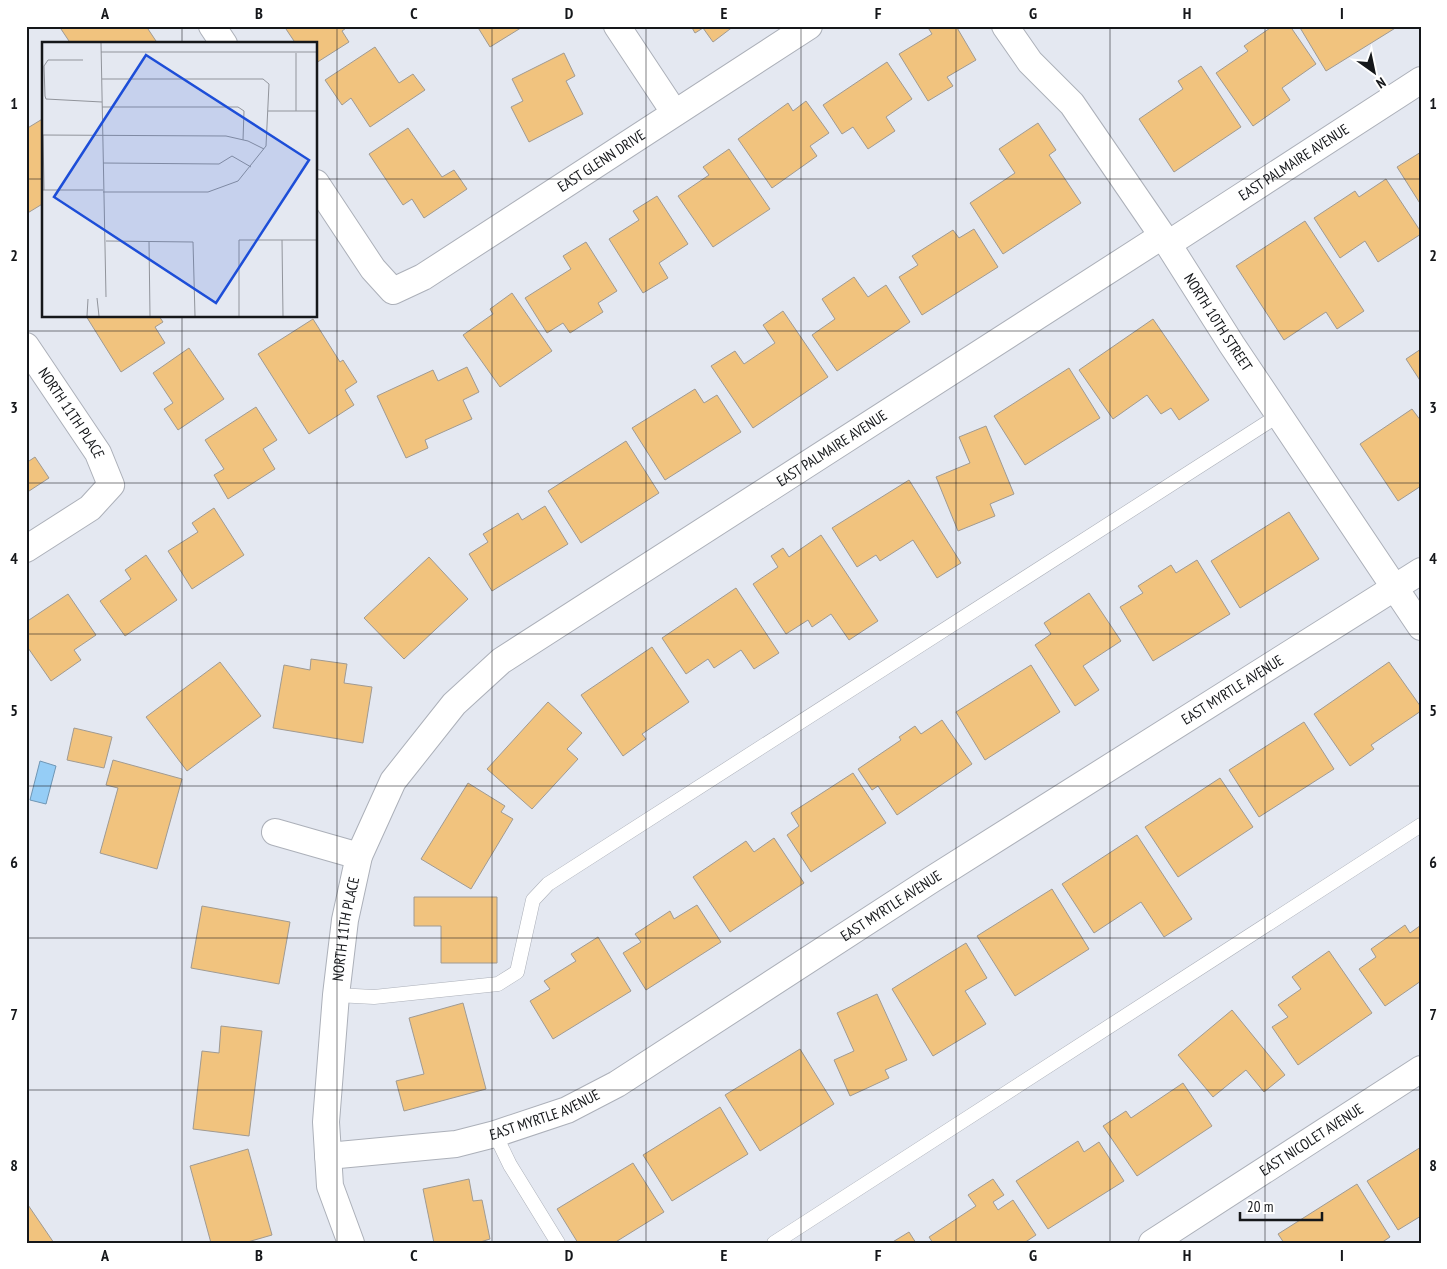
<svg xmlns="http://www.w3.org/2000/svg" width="1447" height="1269" font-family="'PT Sans Narrow',sans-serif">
	<rect width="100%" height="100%" fill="#e4e8f1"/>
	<polygon fill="#95cdf6" stroke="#6f96b4" points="40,761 56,766 46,804 30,800"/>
	<g fill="#f1c37e" stroke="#a09a92">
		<polygon points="59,26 146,26 158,44 71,44"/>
		<polygon points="284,26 349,26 342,31 349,42 316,63 316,44 296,44"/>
		<polygon points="477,26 524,26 490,47"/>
		<polygon points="691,26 734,26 713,42 703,28 695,33"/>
		<polygon points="927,26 956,26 976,60 947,77 953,86 928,101 899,54 932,34"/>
		<polygon points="1273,26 1290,26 1316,64 1282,88 1290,100 1253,126 1216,73 1248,51 1244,46"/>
		<polygon points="1299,26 1396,26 1397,27 1326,71"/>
		<polygon points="375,47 399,83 413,74 425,90 370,127 351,98 342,105 325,80"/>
		<polygon points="564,53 575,76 566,81 583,114 529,142 511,107 523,101 512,79"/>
		<polygon points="887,62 912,99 886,117 895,131 868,149 853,127 842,134 823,105"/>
		<polygon points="1201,66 1241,127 1174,172 1139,119 1183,89 1178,81"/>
		<polygon points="806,101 829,133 810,146 817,156 772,188 738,139 788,103 793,111"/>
		<polygon points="44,118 44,203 26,214 26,129"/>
		<polygon points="1038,123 1056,150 1049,155 1081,203 1003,254 970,203 1015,173 999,149"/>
		<polygon points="408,128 442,177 454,170 467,189 424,218 412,199 403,205 369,154"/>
		<polygon points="729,149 770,209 713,247 678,196 709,175 703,167"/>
		<polygon points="1421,152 1421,205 1397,167"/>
		<polygon points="1386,179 1421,232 1421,234 1378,262 1365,241 1340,258 1314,218 1355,191 1359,197"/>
		<polygon points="657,196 688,244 659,263 668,278 643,293 609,239 639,220 633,211"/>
		<polygon points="1305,221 1364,311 1337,329 1326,312 1284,340 1236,266"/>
		<polygon points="974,229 998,267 922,315 899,277 918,265 912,256 953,230 959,238"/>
		<polygon points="586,242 617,291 598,303 603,312 570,333 563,323 547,333 525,298 571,269 563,256"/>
		<polygon points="854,277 868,297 886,285 910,322 837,371 812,335 835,319 822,299"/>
		<polygon points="512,293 552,351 500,387 463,335 493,314 490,309"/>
		<polygon points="783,311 828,377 753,428 711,366 735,351 744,364 775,343 763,325"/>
		<polygon points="86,316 159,316 163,322 155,327 165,343 121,372"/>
		<polygon points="313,319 340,362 343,360 357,382 345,390 354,405 309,434 258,354"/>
		<polygon points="1153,319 1209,400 1179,420 1171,408 1161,414 1147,395 1113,419 1079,370"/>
		<polygon points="189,348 224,399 178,430 164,409 173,403 153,373"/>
		<polygon points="1421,349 1421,382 1406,359"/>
		<polygon points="467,367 479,392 463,400 472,419 425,440 428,448 406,458 377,396 433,370 438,381"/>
		<polygon points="1069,368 1100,418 1025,465 994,416"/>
		<polygon points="695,389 704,403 717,395 741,432 665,480 632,428"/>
		<polygon points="256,407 277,440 263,449 275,469 228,499 214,475 224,469 205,440"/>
		<polygon points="1412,409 1421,421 1421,486 1398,501 1360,444"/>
		<polygon points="986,426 1014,494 990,504 995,516 958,531 936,477 970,463 959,437"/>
		<polygon points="626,441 659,493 581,543 548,491"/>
		<polygon points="35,457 49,478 26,493 26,463"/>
		<polygon points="909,480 961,563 937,578 913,540 880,561 876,555 857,567 832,528"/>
		<polygon points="545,506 568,544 492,591 469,554 488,542 483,534 518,513 522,520"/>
		<polygon points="214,508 244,555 192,589 168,551 198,532 192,523"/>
		<polygon points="1289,512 1319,559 1240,608 1211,561"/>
		<polygon points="821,535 878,621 849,640 831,614 812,627 808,620 786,634 753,584 778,567 771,556 783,548 789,557"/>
		<polygon points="146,555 177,600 125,636 100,601 131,579 125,570"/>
		<polygon points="429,557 468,599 404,659 364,618"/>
		<polygon points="1197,560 1230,614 1153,661 1120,607 1143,593 1138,586 1171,565 1176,573"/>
		<polygon points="736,588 779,653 754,669 741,650 714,668 708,659 686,674 662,638"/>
		<polygon points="1089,593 1121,641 1083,666 1099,690 1075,706 1035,645 1051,634 1044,623"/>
		<polygon points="68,594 96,635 74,650 81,660 51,681 26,645 26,622"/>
		<polygon points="652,647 689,702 642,734 646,739 623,756 581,695"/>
		<polygon points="311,659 347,664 344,683 372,687 363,743 273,728 284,665 310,670"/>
		<polygon points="220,662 261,716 187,771 146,717"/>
		<polygon points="1389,662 1421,707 1421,711 1371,745 1374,749 1350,766 1314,714"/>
		<polygon points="1031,665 1060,712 985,760 956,712"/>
		<polygon points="548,702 582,733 567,749 578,759 532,809 487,769"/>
		<polygon points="942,720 972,764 897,815 878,786 872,790 858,769 901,740 899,737 915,726 921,734"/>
		<polygon points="1304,722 1334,769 1259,817 1229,770"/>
		<polygon points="74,728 112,737 104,768 67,760"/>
		<polygon points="113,760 182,779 157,869 100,853 118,788 106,785"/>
		<polygon points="853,773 886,823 811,872 787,835 799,826 791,813"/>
		<polygon points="1220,778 1253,827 1178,877 1145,827"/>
		<polygon points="468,783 505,806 501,812 513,819 471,889 421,859"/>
		<polygon points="1137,835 1192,919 1164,937 1141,902 1094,933 1062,884"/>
		<polygon points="774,838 804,883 730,932 693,877 746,841 754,852"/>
		<polygon points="1052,889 1089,949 1015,996 977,936"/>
		<polygon points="414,897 497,897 497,963 441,963 441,926 414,926"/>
		<polygon points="697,905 721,942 646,990 623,953 641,942 635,934 670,911 674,919"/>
		<polygon points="202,906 290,922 279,984 191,968"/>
		<polygon points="1405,925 1410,933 1421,925 1421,981 1385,1006 1359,969 1376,957 1371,949"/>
		<polygon points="598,937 631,991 553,1039 530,1001 550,989 544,981 576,961 571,954"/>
		<polygon points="966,943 987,978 965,991 986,1024 933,1056 892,989"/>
		<polygon points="1329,951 1372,1013 1298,1065 1272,1027 1288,1017 1278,1005 1301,989 1292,977"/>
		<polygon points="877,994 907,1060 885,1070 889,1078 850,1096 834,1060 854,1051 837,1013"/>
		<polygon points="463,1003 486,1089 404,1111 396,1081 424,1074 409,1018"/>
		<polygon points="1232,1010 1285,1075 1264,1092 1246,1070 1213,1097 1178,1055"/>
		<polygon points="221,1026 262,1031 249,1136 193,1129 202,1051 219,1053"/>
		<polygon points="800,1049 834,1104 760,1151 725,1095"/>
		<polygon points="1183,1083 1212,1126 1137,1176 1103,1126 1126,1111 1131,1118"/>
		<polygon points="720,1107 748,1154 672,1201 643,1155"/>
		<polygon points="1078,1141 1084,1152 1099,1142 1124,1181 1048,1229 1016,1181"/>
		<polygon points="1421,1147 1421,1216 1398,1230 1367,1181"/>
		<polygon points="248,1149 272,1235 244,1243 211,1243 190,1166"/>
		<polygon points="633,1163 664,1212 614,1243 578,1243 557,1209"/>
		<polygon points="469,1179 473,1201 482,1200 490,1239 477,1243 434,1243 423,1189"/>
		<polygon points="993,1179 1004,1195 993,1202 998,1210 1013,1200 1036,1235 1024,1243 933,1243 929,1237 976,1206 968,1195"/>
		<polygon points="1357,1184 1390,1237 1381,1243 1284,1243 1278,1234"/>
		<polygon points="26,1202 54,1243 26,1243"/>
		<polygon points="909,1232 916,1243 891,1243"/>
	</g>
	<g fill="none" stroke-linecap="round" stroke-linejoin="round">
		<g stroke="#acb0b9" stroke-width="15">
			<g id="lane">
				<polyline points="336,995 374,997 498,984 517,972 533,900 548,884 1279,415"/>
				<polyline points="495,1134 510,1165 558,1243"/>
				<polyline points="774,1243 1421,825"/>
			</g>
		</g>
		<g stroke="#acb0b9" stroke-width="28">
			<g id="street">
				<polyline points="212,26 224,44"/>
				<polyline points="617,26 674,112"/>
				<path id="s1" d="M1005,26l25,36 42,42 96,140 64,101 189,282"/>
				<path id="s2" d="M316,183l57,86 20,22 30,-14 386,-251"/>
				<path id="s3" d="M1168,244l253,-164"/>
				<path id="s4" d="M26,346l72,107 13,32 -21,23 -64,41"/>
				<polyline points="275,832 359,856"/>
				<path id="s5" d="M328,1156l128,-12 39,-10 72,-24 50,-26 314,-204 490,-309"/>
				<path id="s6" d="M351,1243l-21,-57 -4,-64 10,-127 9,-75 14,-64 34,-75 61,-77 47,-43 661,-425"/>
				<path id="s7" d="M1152,1243l269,-174"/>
			</g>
		</g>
		<use href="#lane" stroke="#fff" stroke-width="14"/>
		<use href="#street" stroke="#fff" stroke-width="26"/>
	</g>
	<path fill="none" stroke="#15171a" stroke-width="1" stroke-opacity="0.55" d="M182,26v18M337,26v1217M492,26v1217M646,26v1217M801,26v1217M956,26v1217M1110,26v1217M1265,26v1217M26,179h18M316,179h1105M182,316v927M26,331h1395M26,483h1395M26,634h1395M26,786h1395M26,938h1395M26,1090h1395"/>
	<g text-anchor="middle" stroke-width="4" stroke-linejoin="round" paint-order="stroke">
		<g font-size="15" fill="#15171a" stroke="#fff">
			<text dy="5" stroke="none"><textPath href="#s2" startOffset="379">EAST GLENN DRIVE</textPath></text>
			<text dy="5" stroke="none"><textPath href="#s3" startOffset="150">EAST PALMAIRE AVENUE</textPath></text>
			<text dy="5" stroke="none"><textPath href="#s1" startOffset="366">NORTH 10TH STREET</textPath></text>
			<text dy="5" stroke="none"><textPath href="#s4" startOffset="81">NORTH 11TH PLACE</textPath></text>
			<text dy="5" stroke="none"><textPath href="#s6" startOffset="1031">EAST PALMAIRE AVENUE</textPath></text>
			<text dy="5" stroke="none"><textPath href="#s5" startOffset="1032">EAST MYRTLE AVENUE</textPath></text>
			<text dy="5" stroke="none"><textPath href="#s5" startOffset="628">EAST MYRTLE AVENUE</textPath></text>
			<text dy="5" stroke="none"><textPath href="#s6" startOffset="319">NORTH 11TH PLACE</textPath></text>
			<text dy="5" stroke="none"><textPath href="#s5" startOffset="222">EAST MYRTLE AVENUE</textPath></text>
			<text dy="5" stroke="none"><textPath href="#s7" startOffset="190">EAST NICOLET AVENUE</textPath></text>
		</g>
	</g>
	<g transform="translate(42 42)">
		<rect width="275" height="275" fill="#e4e8f1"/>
		<path fill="none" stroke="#91949b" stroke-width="1" d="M59,1l5,254M59,10h216M254,11v58M41,18h-35l-4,6 1,30 1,3 56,3M60,37h161l6,5 -3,62 -28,35 -30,11h-105M60,65h136l6,4 -1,29M226,69h49M0,93l184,1 22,5 16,8M1,93l1,55M61,121l116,1 13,-8 19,11M0,148h61M240,198l1,76M64,199l87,1 2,74M107,199l1,75M55,256l2,18M45,274l1,-17M197,274v-76h78"/>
		<path fill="#1d4ed8" fill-opacity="0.15" stroke="#1d4ed8" stroke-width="2.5" d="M104,13l163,105 -93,143 -162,-106z"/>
		<rect width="275" height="275" fill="none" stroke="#15171a" stroke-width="2.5"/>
	</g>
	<rect width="1447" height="1269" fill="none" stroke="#ffffff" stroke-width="55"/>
	<g transform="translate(1374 72) rotate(147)" stroke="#ffffff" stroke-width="4" paint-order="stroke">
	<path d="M0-4L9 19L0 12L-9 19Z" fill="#15171a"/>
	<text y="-8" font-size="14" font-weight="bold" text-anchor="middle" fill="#15171a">N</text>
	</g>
	<path d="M1240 1212v8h82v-8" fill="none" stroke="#15171a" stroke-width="2.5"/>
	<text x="1247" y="1212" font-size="15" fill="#15171a" stroke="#ffffff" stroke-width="4" paint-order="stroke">20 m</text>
	<rect x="28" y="28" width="1392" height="1214" fill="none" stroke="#15171a" stroke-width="2"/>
	<g font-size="16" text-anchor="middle" font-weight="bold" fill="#15171a">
		<text x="105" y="19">A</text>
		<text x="259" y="19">B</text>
		<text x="414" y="19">C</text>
		<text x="569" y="19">D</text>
		<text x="724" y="19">E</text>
		<text x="878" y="19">F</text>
		<text x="1033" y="19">G</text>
		<text x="1187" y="19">H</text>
		<text x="1342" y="19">I</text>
		<text x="14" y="109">1</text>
		<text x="1433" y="109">1</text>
		<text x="14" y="261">2</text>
		<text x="1433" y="261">2</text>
		<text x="14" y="413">3</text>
		<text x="1433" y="413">3</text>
		<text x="14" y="564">4</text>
		<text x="1433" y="564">4</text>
		<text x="14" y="716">5</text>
		<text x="1433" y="716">5</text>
		<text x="14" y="868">6</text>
		<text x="1433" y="868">6</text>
		<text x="14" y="1020">7</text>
		<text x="1433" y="1020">7</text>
		<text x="14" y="1171">8</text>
		<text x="1433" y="1171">8</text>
		<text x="105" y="1261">A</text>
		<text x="259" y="1261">B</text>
		<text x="414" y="1261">C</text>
		<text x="569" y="1261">D</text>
		<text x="724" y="1261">E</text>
		<text x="878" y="1261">F</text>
		<text x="1033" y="1261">G</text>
		<text x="1187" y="1261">H</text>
		<text x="1342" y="1261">I</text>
	</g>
</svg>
